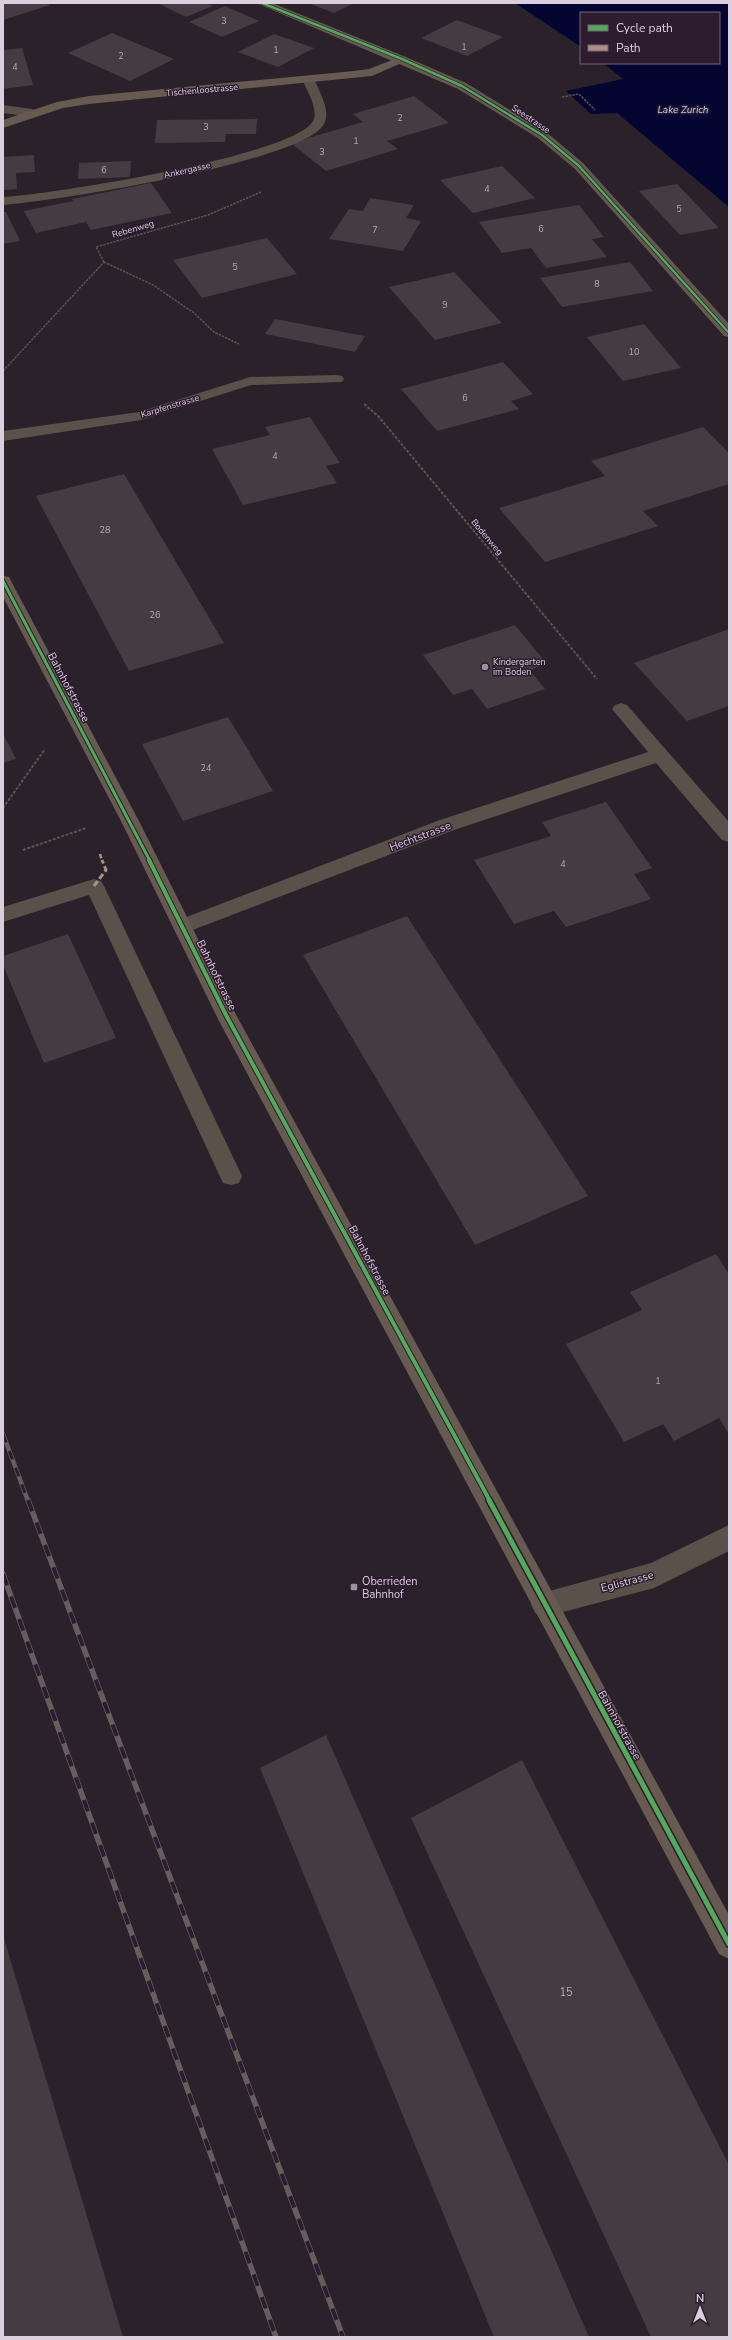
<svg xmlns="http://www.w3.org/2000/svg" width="732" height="2340" font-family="'Nunito Sans',sans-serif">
	<rect width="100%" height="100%" fill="#2a212b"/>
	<polygon fill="#040530" points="515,3 729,3 729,207 617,113 591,114 566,91 623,79 603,63 719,63 719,13 581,13 581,47"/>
	<g fill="#453b42">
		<polygon points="3,3 47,3 50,5 3,20"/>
		<polygon points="157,3 206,3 213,6 186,17"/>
		<polygon points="308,3 354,3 334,13"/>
		<polygon points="225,6 259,21 222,37 189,22"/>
		<polygon points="457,20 503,37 467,56 421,38"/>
		<polygon points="112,33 174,59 130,81 68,53"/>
		<polygon points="274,34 314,48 278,67 238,52"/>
		<polygon points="22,48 33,85 3,89 3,50"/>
		<polygon points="414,96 449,123 387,141 398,149 326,171 291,143 363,122 353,114"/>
		<polygon points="257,119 256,134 226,134 225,142 155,143 157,120"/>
		<polygon points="34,155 35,172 16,173 17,189 3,190 3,157"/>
		<polygon points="131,161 130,177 78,179 79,163"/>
		<polygon points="502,166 535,198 473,213 440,180"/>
		<polygon points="151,183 172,213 91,230 86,222 36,233 24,211 73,201 72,199"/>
		<polygon points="677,184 719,228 680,235 639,191"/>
		<polygon points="370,198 414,205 406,218 421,221 403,251 329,239 349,209 363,211"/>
		<polygon points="579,205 604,237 592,239 607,257 546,268 531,248 502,253 479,222"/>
		<polygon points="3,212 6,212 20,241 3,244"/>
		<polygon points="267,238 297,274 202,298 173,260"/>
		<polygon points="630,262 653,291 562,307 540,278"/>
		<polygon points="454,272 502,323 435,340 389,287"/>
		<polygon points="275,319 365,336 355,352 265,334"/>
		<polygon points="644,324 681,368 623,381 587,337"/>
		<polygon points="503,362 533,394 511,401 519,409 437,431 401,389"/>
		<polygon points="310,417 340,463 326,466 337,483 243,505 212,449 270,435 265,427"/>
		<polygon points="703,427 729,453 729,484 643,511 658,526 545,562 499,508 605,476 591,461"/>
		<polygon points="124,474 224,643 129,671 36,496"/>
		<polygon points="515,625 547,664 530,670 545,689 487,709 472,689 453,695 423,655"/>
		<polygon points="729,629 729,706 687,721 634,663"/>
		<polygon points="228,717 273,791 183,821 142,744"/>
		<polygon points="3,733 16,759 3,763"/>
		<polygon points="606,802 652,868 634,874 651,899 566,927 554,911 514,924 474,860 551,836 542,822"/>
		<polygon points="407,916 588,1196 475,1245 303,955"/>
		<polygon points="68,934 116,1038 44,1063 3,965 3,956"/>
		<polygon points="716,1254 729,1274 729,1434 719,1418 674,1441 663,1424 624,1442 566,1344 642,1310 630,1292"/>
		<polygon points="326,1735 589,2337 494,2337 260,1768"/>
		<polygon points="522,1760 729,2165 729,2337 651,2337 411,1818"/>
		<polygon points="3,1935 123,2337 3,2337"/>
	</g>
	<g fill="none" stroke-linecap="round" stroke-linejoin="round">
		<g stroke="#5b5352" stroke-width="1.5" stroke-dasharray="2.5 1" stroke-linecap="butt">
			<polyline points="562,97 579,94 595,110"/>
			<polyline points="104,262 153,285 194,313 214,332 239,344"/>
			<polyline points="104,262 96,247 208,215 261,192"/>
			<polyline points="3,371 104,262"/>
		</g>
		<g stroke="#5b5352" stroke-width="2" stroke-dasharray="3 1.5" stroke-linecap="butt">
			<polyline points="364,404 379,417 597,679"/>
			<polyline points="3,808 45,749"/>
			<polyline points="23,850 86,828"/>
		</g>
		<polygon fill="#5a514a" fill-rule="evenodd" points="94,879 101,881 104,886 242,1176 239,1183 231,1185 223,1183 89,895 3,922 3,907"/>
		<g fill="#5a514a" fill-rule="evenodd">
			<path d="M309,77l6,4c5,12 16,30 9,43 -20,38 -273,78 -321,81v-8c45,-2 291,-41 310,-76 6,-11 -6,-30 -10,-40z"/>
			<polygon points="3,105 32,109 38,113 32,117 3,113"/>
			<polygon points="337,375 342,376 344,379 342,382 251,385 141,420 3,441 3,431 139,412 250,377"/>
			<polygon points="621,703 627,705 729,822 729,842 722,840 656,763 454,830 190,931 183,934 176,931 173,926 176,921 440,820 648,752 612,709 615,705"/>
			<polygon points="729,1525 729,1551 654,1588 544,1617 535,1613 531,1604 535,1595 651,1563"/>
		</g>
		<g fill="#665a51" fill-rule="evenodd">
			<polygon points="402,56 406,57 408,59 406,61 372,76 89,104 63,108 3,128 3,120 57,102 89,96 354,71 369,69"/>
			<polygon points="3,576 9,577 11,581 139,821 234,1011 729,1915 729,1959 719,1954 219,1021 121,821 3,597"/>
		</g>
		<polygon fill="#645850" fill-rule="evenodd" points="256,3 272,3 406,57 466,83 546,132 583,163 729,324 729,337 724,336 575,169 538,138 458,89"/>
		<g stroke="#665d5e" stroke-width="4.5">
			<polyline id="rail-far1" points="3,1434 28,1501"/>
		</g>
		<g stroke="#665d5e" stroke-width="5.5">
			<g id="rail">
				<polyline points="28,1500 343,2337"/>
				<polyline points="3,1574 276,2337"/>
			</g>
		</g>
		<use href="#rail-far1" stroke="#2d1c30" stroke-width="3" stroke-dasharray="9" stroke-linecap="butt"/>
		<use href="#rail" stroke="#2d1c30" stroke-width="4" stroke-dasharray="12" stroke-linecap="butt"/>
		<polyline stroke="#ac8f84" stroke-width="2.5" stroke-dasharray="4.5 2.5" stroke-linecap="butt" points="100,854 102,861"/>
		<polyline stroke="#ac8f84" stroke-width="3" stroke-dasharray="6 3" stroke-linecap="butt" points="94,886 106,870 102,860"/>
		<g stroke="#2d1c30" stroke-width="4">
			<polyline id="cycleway-far3" points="262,3 402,59 462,86 542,135 579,166 729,333"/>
		</g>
		<g stroke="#2d1c30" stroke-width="5">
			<polyline id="cycleway-far2" points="3,581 150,861"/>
		</g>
		<g stroke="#2d1c30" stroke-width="6">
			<polyline id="cycleway-far1" points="149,860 226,1015 490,1501"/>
		</g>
		<g stroke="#2d1c30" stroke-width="8">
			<polyline id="cycleway" points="489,1500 729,1944"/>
		</g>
		<use href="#cycleway-far3" stroke="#51ab58" stroke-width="2.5"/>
		<use href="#cycleway-far2" stroke="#51ab58" stroke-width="3"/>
		<use href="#cycleway-far1" stroke="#51ab58" stroke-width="4"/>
		<use href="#cycleway" stroke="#51ab58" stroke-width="5"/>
	</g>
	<g fill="#9d929f" stroke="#2d1c30" stroke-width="1.5">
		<circle cx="485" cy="667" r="4"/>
		<rect x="350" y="1583" width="8" height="8" rx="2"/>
	</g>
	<g text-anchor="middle" stroke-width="3" stroke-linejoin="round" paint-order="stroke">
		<g font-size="9" fill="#b6aab6">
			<text x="224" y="24">3</text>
			<text x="464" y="50">1</text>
			<text x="276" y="53">1</text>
			<text x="121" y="59">2</text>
			<text x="15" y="70">4</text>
			<text x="400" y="121">2</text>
			<text x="206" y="130">3</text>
			<text x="356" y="144">1</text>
			<text x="322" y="155">3</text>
			<text x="104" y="173">6</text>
			<text x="487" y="192">4</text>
			<text x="679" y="212">5</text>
			<text x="541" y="232">6</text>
			<text x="375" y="233">7</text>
			<text x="235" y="270">5</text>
			<text x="597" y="287">8</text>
			<text x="445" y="308">9</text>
			<text x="634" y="355">10</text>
			<text x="465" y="401">6</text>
			<text x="275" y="459">4</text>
			<text x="105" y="533">28</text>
			<text x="155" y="618">26</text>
			<text x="206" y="771">24</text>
			<text x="563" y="867">4</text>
			<text x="658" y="1384">1</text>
		</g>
		<g font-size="9" fill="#dbcfdd" stroke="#2d1c30">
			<text transform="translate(202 90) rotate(-5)" y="3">Tischenloostrasse</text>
			<text transform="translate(531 119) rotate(34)" y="3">Seestrasse</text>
			<text transform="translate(187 170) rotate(-13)" y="3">Ankergasse</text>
			<text transform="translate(133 229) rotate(-16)" y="3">Rebenweg</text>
			<text transform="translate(170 406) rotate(-17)" y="3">Karpfenstrasse</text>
			<text transform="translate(487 537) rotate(50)" y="3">Bodenweg</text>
		</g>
		<g font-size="9" fill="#dbcfdd" stroke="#2d1c30" text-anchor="start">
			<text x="493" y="665">Kindergarten<tspan x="493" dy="10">im Boden</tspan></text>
		</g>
		<g font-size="10" font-style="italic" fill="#b5cff4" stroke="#2d1c30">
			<text x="683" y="113">Lake Zurich</text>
		</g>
		<g font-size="11" fill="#dbcfdd" stroke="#2d1c30">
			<text transform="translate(69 687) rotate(62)" y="4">Bahnhofstrasse</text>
			<text transform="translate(420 836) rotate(-21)" y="4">Hechtstrasse</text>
			<text transform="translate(217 975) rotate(64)" y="4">Bahnhofstrasse</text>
			<text transform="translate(370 1260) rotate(62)" y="4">Bahnhofstrasse</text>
			<text transform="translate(627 1581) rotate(-15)" y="4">Eglistrasse</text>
			<text transform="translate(620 1725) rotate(61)" y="4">Bahnhofstrasse</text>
		</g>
		<g font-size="11" fill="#dbcfdd" stroke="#2d1c30" text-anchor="start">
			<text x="362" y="1585">Oberrieden<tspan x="362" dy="13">Bahnhof</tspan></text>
		</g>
		<g font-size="11" fill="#b6aab6">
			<text x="566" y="1996">15</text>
		</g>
	</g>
	<rect width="732" height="2340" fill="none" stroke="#dbcfdd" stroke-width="8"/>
	<rect x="580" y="12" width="140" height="52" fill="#2d1c30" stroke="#736475"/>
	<rect x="588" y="25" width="20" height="6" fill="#51ab58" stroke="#736475"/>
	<text x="616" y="32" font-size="12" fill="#dbcfdd">Cycle path</text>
	<rect x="588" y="45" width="20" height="6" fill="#ac8f84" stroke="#736475"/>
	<text x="616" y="52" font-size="12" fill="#dbcfdd">Path</text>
	<g transform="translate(700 2308)" stroke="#2d1c30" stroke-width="3" paint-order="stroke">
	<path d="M0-3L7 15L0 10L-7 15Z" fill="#dbcfdd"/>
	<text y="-6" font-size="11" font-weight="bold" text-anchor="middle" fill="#dbcfdd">N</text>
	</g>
</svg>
